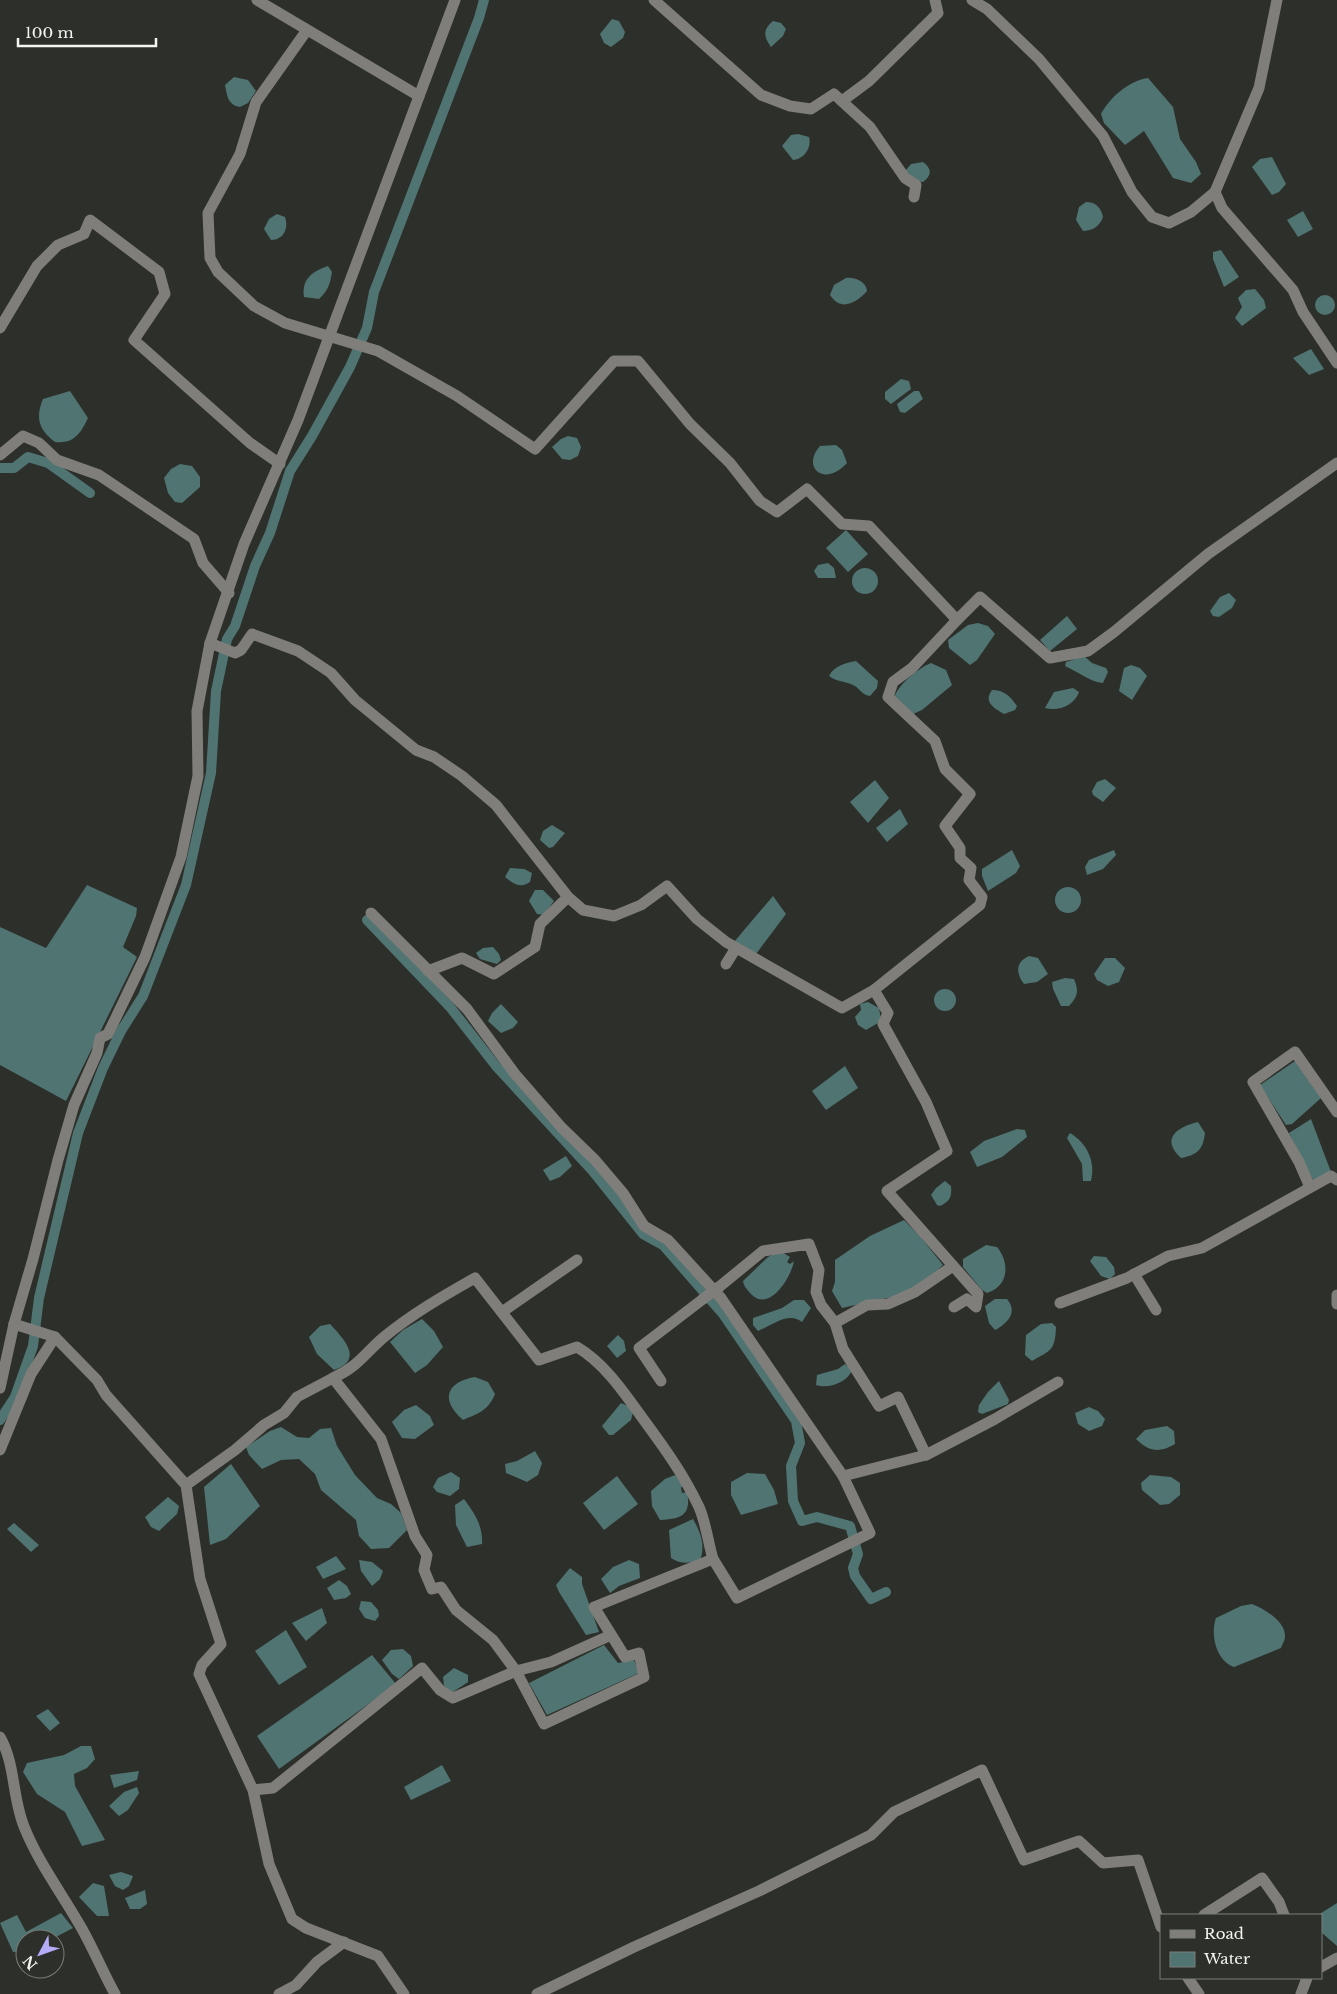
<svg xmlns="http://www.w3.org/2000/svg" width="1337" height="1994" font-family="'Libre Baskerville',serif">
	<rect width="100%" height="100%" fill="#2d2f2a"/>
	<g fill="#4f7472">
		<polygon points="612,19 619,21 625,32 623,38 611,47 604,43 600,34"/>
		<path d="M773,21l8,2 5,6 -3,7 -12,11c-8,-11 -8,-18 2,-26z"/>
		<path d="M234,77l14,3 8,11 -8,12 -8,4c-12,-2 -13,-11 -15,-22z"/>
		<path d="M1148,78l25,29 7,32 16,23 5,12 -10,9 -18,-5 -29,-47 -19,14 -21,-22 -3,-9c8,-16 29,-34 47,-36z"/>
		<path d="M798,134l11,3c3,11 -5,22 -16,23l-11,-14 9,-11z"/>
		<polygon points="1272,157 1286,184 1279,192 1272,195 1252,167 1260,159"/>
		<path d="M923,162c9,7 9,13 0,20l-9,-1 -9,-10 6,-7z"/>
		<path d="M1086,202c10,0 15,6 17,15 -3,9 -11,14 -20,14l-7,-11 3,-13z"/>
		<polygon points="1303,211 1313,229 1298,237 1287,220"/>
		<path d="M277,214l8,3c4,12 -2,23 -14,23l-7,-11 5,-10z"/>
		<polygon points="1221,250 1239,277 1224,287 1213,259 1213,252"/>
		<path d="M328,266l4,6c-2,12 -4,19 -13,27l-15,-2c-3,-18 9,-26 24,-31z"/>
		<path d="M846,278c8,-1 20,3 21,13 -11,12 -26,21 -37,4l4,-10z"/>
		<polygon points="1255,289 1264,300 1266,308 1242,326 1235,318 1242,307 1238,298 1246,290"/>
		<circle cx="1325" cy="305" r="10"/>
		<polygon points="1311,349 1324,369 1309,375 1293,358"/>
		<polygon points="901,379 909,381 911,389 891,404 885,399 885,392"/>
		<path d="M70,391l18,27c-7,15 -14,26 -33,24 -16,-12 -20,-24 -12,-43z"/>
		<polygon points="914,391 919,391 923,399 905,413 900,412 897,404"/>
		<polygon points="568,436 577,438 581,447 578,456 570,460 562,459 552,447 561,439"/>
		<path d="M836,445l6,5 5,13c-23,25 -46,4 -27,-17z"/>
		<polygon points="180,464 192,466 200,477 200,487 182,503 175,502 168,493 164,478 171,469"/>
		<polygon points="846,530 868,554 848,572 826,548"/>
		<polygon points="828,563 834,568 836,578 818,578 814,571 818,565"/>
		<circle cx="865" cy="581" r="13"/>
		<polygon points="1229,593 1236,600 1232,608 1219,617 1213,616 1210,611 1220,597"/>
		<polygon points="1067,616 1077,629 1050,651 1040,640"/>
		<polygon points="978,623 988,626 995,634 977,660 970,665 949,648 948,640 968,625"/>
		<path d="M1084,656l8,7 14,5 2,4 -5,11c-13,-1 -26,-12 -38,-17l1,-4z"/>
		<path d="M856,661l22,20 -1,7 -7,8c-9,-1 -10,-8 -17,-11 -8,-4 -16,-3 -24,-9 5,-10 16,-13 27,-15z"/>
		<path d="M931,663l15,7 6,15 -30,25 -9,4 -19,-17c6,-14 23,-28 37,-34z"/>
		<polygon points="1131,665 1140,668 1147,676 1132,700 1119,691 1124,668"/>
		<path d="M1073,688l6,4c-4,13 -21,20 -34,16l9,-16z"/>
		<path d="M992,690c12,0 18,6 25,16l-2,4 -11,4c-10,-6 -21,-12 -12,-24z"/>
		<polygon points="1105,779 1116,788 1103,802 1093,795 1092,791 1097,782"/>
		<polygon points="875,780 889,798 868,823 850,802"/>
		<polygon points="900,809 908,824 887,842 876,828"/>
		<polygon points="552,825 565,833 553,847 549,848 540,840 543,831"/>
		<polygon points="1012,850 1020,866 1016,873 988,891 982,876 982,869"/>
		<polygon points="1114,850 1116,855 1103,869 1087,875 1085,867 1089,860"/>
		<path d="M510,868l14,1 8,4 -2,9c-11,7 -16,2 -25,-5z"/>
		<polygon points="87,885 137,908 136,916 123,947 137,957 66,1101 0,1065 0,927 46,948"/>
		<circle cx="1068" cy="900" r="13"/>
		<polygon points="535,890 543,890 554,901 544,915 537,914 529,901"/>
		<polygon points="773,896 786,914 756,954 734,942"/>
		<polygon points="493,947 499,954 501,960 497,964 480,959 476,953 483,948"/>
		<path d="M1029,956l9,2 10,16 -11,8 -13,2c-9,-12 -8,-22 5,-28z"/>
		<polygon points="1105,958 1115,958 1125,968 1119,982 1108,986 1097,980 1094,974"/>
		<path d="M1065,978l9,1c5,12 4,17 -5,27h-8l-8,-17 -1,-7z"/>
		<circle cx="945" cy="1000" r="11"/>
		<polygon points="868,1002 879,1008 881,1019 878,1023 866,1030 858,1025 855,1017 861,1010 860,1004"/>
		<polygon points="501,1004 518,1022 513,1028 501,1033 488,1021 492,1013"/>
		<polygon points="1295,1061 1321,1098 1292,1124 1286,1125 1260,1085"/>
		<polygon points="845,1066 858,1088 826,1110 812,1091"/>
		<polygon points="1311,1119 1331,1172 1314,1182 1289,1133"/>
		<path d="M1198,1122l7,11c-2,17 -8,22 -24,25 -21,-19 -4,-31 17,-36z"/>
		<polygon points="1017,1129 1025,1130 1027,1137 1002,1157 977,1167 970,1152 984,1141"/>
		<path d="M1070,1133c17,10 26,29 21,48h-8l-1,-17 -15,-26z"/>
		<polygon points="566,1156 572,1166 560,1177 550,1181 543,1170"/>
		<path d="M945,1181l6,5c1,11 -1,15 -11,20l-3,-1 -6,-10 5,-7z"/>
		<polygon points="904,1220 919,1235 943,1265 927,1280 901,1295 842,1308 832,1291 835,1282 835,1260 870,1236"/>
		<path d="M986,1245l11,2c13,16 12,39 -10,46l-5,-3 -19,-23v-8z"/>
		<path d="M780,1251l10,6 -3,5 3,2 4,-3c-3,17 -25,52 -43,33 -4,-5 -7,-7 -8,-13l25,-24z"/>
		<polygon points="1094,1256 1106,1257 1114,1267 1115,1274 1110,1279 1101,1276 1090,1261"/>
		<path d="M995,1299h12c11,13 1,24 -12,31l-6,-7 -4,-17z"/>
		<path d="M794,1300h10l7,8 -9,14c-13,-11 -30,3 -44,9l-5,-6v-7l29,-10z"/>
		<polygon points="422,1319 434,1331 443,1347 427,1365 415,1373 390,1342 403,1330"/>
		<path d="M1052,1323l4,4c-1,24 -5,23 -24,34l-7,-6 1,-20 15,-11z"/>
		<path d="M330,1324c13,14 35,36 4,46l-17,-16 -8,-17 11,-11z"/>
		<polygon points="618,1335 624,1341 626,1351 617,1358 607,1346"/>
		<path d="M845,1364l7,6c-5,13 -24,19 -36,15l1,-10 21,-6z"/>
		<path d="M475,1377l13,5 7,12c-7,17 -16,19 -32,26 -23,-20 -17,-38 12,-43z"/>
		<polygon points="999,1381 1009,1400 1008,1404 982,1414 978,1412 979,1405 988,1392"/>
		<polygon points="621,1403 628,1406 633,1412 631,1420 613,1435 609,1435 602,1426"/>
		<polygon points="416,1405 430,1416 434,1425 415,1439 402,1438 392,1422 404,1410"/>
		<polygon points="1089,1407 1098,1411 1105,1419 1102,1426 1089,1431 1078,1424 1075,1413"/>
		<path d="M1167,1426l7,5 1,13c-15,9 -26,8 -39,-5l9,-9z"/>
		<polygon points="281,1427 297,1437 309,1438 320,1429 331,1428 337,1446 355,1475 377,1498 391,1504 401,1513 407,1530 389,1548 371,1549 359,1536 356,1520 321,1490 315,1474 299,1459 281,1460 262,1469 249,1455 246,1447 270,1431"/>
		<polygon points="535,1451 542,1463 538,1475 527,1482 506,1473 505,1464 517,1461"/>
		<polygon points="231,1464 260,1506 226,1539 210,1545 204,1487"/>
		<polygon points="451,1472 460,1478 459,1489 450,1496 437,1492 433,1487 438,1478"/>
		<polygon points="747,1473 765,1474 774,1490 778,1504 741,1515 731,1495 731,1482"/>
		<path d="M675,1475l8,10 -2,3 1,5 5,-1c5,24 -7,27 -27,28l-8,-14 -1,-15 14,-12z"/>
		<polygon points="1150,1475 1171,1477 1180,1483 1180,1495 1169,1504 1160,1505 1142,1490 1141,1483"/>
		<polygon points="617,1476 638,1504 604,1530 583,1503"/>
		<polygon points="168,1497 179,1506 177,1514 159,1531 151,1527 145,1517"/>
		<path d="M464,1499c11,15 19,27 18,45l-15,3 -11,-22 -1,-20z"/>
		<path d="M693,1519c7,12 13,27 7,41 -12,4 -19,4 -29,-2l-2,-28z"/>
		<polygon points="14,1523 39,1545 31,1552 7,1529"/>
		<polygon points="336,1556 346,1569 323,1579 316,1567"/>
		<polygon points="359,1560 372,1562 383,1571 380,1579 372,1586 361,1571"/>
		<polygon points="629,1560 639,1564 640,1578 619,1586 610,1593 601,1579 613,1567"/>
		<polygon points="570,1568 582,1577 582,1584 599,1632 586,1635 559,1592 556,1585"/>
		<polygon points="339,1580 347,1586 351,1594 346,1598 334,1600 327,1588"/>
		<polygon points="361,1601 371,1602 378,1610 379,1616 375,1621 365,1618 359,1609"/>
		<path d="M1252,1604c12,5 34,17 33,33 0,3 -3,8 -4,11l-47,19c-18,-6 -24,-33 -18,-49l25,-12z"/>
		<polygon points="322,1608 327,1623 306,1641 292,1623"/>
		<polygon points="286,1630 307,1667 279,1685 255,1651"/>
		<polygon points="604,1645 618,1663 634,1660 639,1673 547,1715 529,1683"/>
		<polygon points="403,1649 411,1656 413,1666 399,1679 392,1674 382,1660 391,1650"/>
		<polygon points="372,1655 396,1684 279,1769 257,1736"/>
		<polygon points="454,1668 468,1675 468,1682 453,1692 444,1686 443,1677"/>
		<polygon points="48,1709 60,1723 50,1731 36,1716"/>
		<polygon points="81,1746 91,1746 95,1759 87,1768 74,1774 75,1786 105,1840 82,1846 65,1812 37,1794 23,1772 27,1763 64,1755"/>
		<polygon points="442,1765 451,1781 411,1800 404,1787"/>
		<polygon points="139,1771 137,1780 114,1788 110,1775"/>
		<polygon points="137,1787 139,1793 128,1810 119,1816 109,1806 124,1792"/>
		<polygon points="121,1872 133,1876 129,1886 123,1890 115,1886 109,1875"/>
		<polygon points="93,1883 104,1886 109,1916 97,1916 79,1897"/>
		<polygon points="145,1890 147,1904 140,1909 130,1909 125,1898"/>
		<polygon points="1337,1903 1337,1946 1321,1932 1321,1915 1318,1915"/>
		<polygon points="61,1913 73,1928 52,1939 25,1939 25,1951 13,1952 0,1923 17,1915 26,1932"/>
	</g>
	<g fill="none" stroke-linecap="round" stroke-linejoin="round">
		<g stroke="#4f7472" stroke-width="10">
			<polyline points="0,468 14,468 28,457 48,463 90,493"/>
			<polyline points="367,920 450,1007 496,1066 591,1169 643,1234 663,1245 723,1314 796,1421 800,1443 791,1466 793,1501 802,1521 817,1517 850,1526 858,1554 853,1568 855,1576 871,1599 886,1592"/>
			<polyline points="0,1420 15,1397 33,1346 39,1298 78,1133 103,1068 121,1031 143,996 186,885 211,773 216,691 227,639 235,626 255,566 270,533 290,471 312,436 350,367 367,328 374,292 479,18 484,0"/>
		</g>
		<g stroke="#7f7e7b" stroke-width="11">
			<polyline points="257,0 419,96"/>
			<polyline points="654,0 761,95 790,106 811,109 834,94 870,127 905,178 916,185 914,197"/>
			<polyline points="972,0 987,9 1039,59 1103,136 1132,192 1152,217 1169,223 1191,212 1215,192"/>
			<polyline points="1277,0 1259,88 1215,192 1222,208 1293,290 1303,312 1337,363"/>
			<polyline points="307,30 256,102 240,154 208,213 210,258 218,272 254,306 285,323 378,351 457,396 535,449 614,361 638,361 690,424 730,463 760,501 777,512 807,489 842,524 869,526 957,620 912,668 893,682 888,697 935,741 945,769 970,794 945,826 960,848 960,858 971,868 969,880 982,897 980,905 874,990"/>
			<polyline points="842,101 869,81 938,13 935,0"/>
			<polyline points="0,328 37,266 58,245 84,234 90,220 159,272 165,294 134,340 250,443 280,464"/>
			<polyline points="0,455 23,436 39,443 57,460 99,475 194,539 203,563 229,593"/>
			<polyline points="957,620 980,597 1050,658 1088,651 1114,632 1208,554 1337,463"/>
			<polyline points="210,643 235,653 241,650 252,634 298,651 331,673 355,700 416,750 434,757 462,776 496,805 568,897 583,910 614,916 641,905 667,886 697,919 726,942 842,1008 874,990 888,1013 883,1024 926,1102 947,1151 887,1191 978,1294 976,1307 967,1299 954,1307"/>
			<polyline points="726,964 736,948"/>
			<polyline points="428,971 462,958 494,974 535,947 540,924 568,897"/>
			<polyline points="1310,1187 1299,1162 1253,1082 1295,1052 1337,1112"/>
			<polyline points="1134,1274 1156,1310"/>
			<polyline points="719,1287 763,1251 809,1244 819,1270 816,1292 821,1305 835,1323 843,1349 879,1406 898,1397 926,1455 843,1476"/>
			<polyline points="1337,1295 1337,1304"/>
			<polyline points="1060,1303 1127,1278 1168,1256 1202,1248 1331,1176 1337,1180"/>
			<polyline points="502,1312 577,1260"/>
			<polyline points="835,1323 867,1305 888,1304 915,1292 953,1266"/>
			<polyline points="14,1324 55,1337 97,1380 106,1395 186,1485 200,1579 221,1644 202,1665 199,1674 253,1790 269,1864 292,1919 306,1928 378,1956 404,1994"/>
			<path d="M333,1378c26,-12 31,-24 51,-41 28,-23 59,-41 91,-59l64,82 38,-13c27,16 46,44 64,69 22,30 42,57 58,91 7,16 9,35 14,52"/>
			<polyline points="661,1381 639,1348 703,1299"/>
			<polyline points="0,1388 14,1324 33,1259 58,1160 74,1105 97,1053 100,1038 108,1034 145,957 181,857 198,776 197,711 210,643 244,544 298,420 455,0"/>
			<polyline points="0,1450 31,1374 55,1337"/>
			<polyline points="926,1455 995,1419 1058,1382"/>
			<polyline points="186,1485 235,1450 264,1425 284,1413 297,1397 333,1378 381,1439 415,1536 427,1555 424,1570 432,1589 441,1587 456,1610 493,1640 516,1671 551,1662 611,1635"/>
			<path d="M0,1737c16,28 12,63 25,92 14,34 35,62 53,93 14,23 24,49 37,72"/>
			<polyline points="253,1790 273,1788 422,1668 440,1690 453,1698 516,1671 544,1724 644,1677 639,1653 625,1657 594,1607 713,1559 737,1598 870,1533 843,1476 721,1298 668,1240 644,1226 623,1193 595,1160 562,1128 515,1074 467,1009 371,913"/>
			<polyline points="1204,1915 1262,1878 1279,1902 1284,1915"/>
			<polyline points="1321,1967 1337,1958"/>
			<polyline points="1188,1978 1199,1994"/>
			<polyline points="279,1994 296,1985 317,1962 344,1942"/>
			<polyline points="537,1994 634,1947 759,1891 871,1835 894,1812 982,1770 1024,1860 1079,1841 1103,1863 1138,1860 1161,1927"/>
			<polyline points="1301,1994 1307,1978"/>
		</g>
		<polyline stroke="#7f7e7b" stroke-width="11" points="703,1299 719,1287"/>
	</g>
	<rect x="1160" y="1914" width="162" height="65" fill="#2d2f2a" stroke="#7d7e7a"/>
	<rect x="1170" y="1930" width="25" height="8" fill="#7f7e7b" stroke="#7d7e7a"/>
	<text x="1204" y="1939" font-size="15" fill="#f4f5f2">Road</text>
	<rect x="1170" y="1952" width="25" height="15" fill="#4f7472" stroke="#7d7e7a"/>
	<text x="1204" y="1964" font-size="15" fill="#f4f5f2">Water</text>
	<g transform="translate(40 1954) rotate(229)"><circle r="24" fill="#2d2f2a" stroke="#7d7e7a"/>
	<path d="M0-4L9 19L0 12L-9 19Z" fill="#b5acf8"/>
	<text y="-8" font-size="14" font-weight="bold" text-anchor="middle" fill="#f4f5f2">N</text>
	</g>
	<path d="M18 38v8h138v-8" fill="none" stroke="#f4f5f2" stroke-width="2.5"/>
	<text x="25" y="38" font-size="15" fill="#f4f5f2" stroke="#2d2f2a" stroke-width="4" paint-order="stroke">100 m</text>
</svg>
